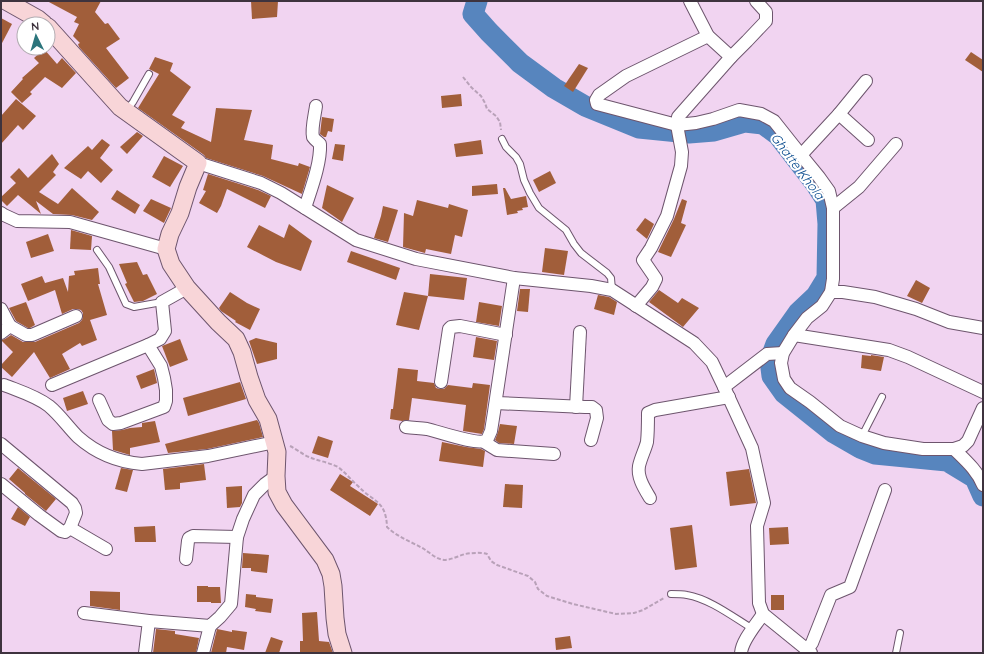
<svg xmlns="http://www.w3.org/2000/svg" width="984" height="654" font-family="Quicksand,sans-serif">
	<rect width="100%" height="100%" fill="#f1d4f1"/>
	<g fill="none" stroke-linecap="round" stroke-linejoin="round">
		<polyline stroke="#5785be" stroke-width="21" points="477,1 473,14 489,32 520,63 554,88 585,106 639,128 689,133 714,131 745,122 763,124 778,135 815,183 826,200 828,224 827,278 816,296 798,313 776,344 770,360 772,376 784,393 834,433 860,448 875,454 947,461 975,478 983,496"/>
	</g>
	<g fill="#a15e3a">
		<polygon points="47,1 101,1 95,12 105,24 108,23 120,39 106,48 129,78 116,88 79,47 78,44 80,43 73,36 79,24 74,22 77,17"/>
		<polygon points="251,1 278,1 277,17 252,19"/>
		<polygon points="1,18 12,24 1,45"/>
		<polygon points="44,49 57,64 62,58 76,73 62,88 45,77 30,92 32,94 22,103 11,92 23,79 22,78 39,63 34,58"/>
		<polygon points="971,52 983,60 983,72 965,60"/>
		<polygon points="155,57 173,63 170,71 191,87 172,115 185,122 181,128 211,142 216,108 252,110 244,140 273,145 271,159 298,166 299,163 310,167 302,194 263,176 206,158 204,155 138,108 159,74 149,69"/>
		<polygon points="579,64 588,68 573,92 564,86"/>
		<polygon points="461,94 462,106 442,108 441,96"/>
		<polygon points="16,99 36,116 23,130 18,125 1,144 1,116"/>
		<polygon points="322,117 334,119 332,132 328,131 326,137 324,137 320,134"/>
		<polygon points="137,132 143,136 127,154 120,147"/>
		<polygon points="102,139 110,145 100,158 113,170 101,183 88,171 81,179 64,168 88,146 92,150"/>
		<polygon points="481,140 483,154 456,157 454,144"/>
		<polygon points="335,144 345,145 343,161 332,159"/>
		<polygon points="52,154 59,164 53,172 56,175 39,192 58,204 72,188 99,212 92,220 72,215 53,214 36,201 41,214 18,195 7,206 1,200 1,197 16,183 10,177 19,168 28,178"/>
		<polygon points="164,156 183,166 170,187 152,177"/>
		<polygon points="550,171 556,183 539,192 533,180"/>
		<polygon points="208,174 258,190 271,196 265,208 227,189 221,206 217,213 199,203 206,191 203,190"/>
		<polygon points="497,184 498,194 472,196 472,186"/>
		<polygon points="327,185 354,198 342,222 322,208"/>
		<polygon points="503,188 505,188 511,199 526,196 528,207 522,208 523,210 517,211 518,213 507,215"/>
		<polygon points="117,190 140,205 135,214 111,199"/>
		<polygon points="151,199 171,208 164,223 143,211"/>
		<polygon points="682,199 687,201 681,223 686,225 671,257 658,252 674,219"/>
		<polygon points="417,200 448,208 449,204 468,210 462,237 455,235 451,254 426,249 425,253 403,247 404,213 413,216"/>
		<polygon points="383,206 398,210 388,242 374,238 381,216"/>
		<polygon points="645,218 654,224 647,239 636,230"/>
		<polygon points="289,224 312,241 301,271 276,262 247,247 259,225 284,238"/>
		<polygon points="71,230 92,236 91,250 70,249"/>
		<polygon points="48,234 54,251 31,258 26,242"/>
		<polygon points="545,248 568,251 564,275 542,272"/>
		<polygon points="351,251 400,268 396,280 347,262"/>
		<polygon points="137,262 143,275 147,274 157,294 143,301 134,302 125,284 127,283 119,264"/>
		<polygon points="98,268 100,284 98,284 107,315 90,320 97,340 82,346 80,343 62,354 70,369 50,378 34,352 12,377 1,367 1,365 13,352 1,340 5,339 11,335 23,342 35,342 79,323 82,320 83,316 83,313 81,310 77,309 73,309 62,314 55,290 28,301 21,284 42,276 45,283 63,278 68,292 69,276 75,275 74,271"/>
		<polygon points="430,274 467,278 464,300 428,296"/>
		<polygon points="916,280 930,288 922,303 907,296"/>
		<polygon points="520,289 530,289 528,312 517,311"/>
		<polygon points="659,290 678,303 682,298 699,308 683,327 649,302"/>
		<polygon points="230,292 247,303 260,309 250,330 235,322 236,321 221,311 219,308"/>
		<polygon points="404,292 428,296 419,330 396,325"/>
		<polygon points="598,295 609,297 617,302 614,315 594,309"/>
		<polygon points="26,302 35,325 30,328 28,328 16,321 9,308"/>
		<polygon points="479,302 502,306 499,326 476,322"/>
		<polygon points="476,337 497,341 494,360 473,357"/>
		<polygon points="256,338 277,343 277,359 257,364 249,341"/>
		<polygon points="180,339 188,360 170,367 162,346"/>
		<polygon points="862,355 871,356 871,355 884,357 881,371 861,368"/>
		<polygon points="398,368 418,370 417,381 434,383 436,388 440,389 444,389 448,385 472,388 473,383 490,385 484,429 482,434 463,431 466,405 412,398 409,420 402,421 390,419 391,409 393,409"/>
		<polygon points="154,369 157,383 141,389 136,376"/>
		<polygon points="240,382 246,399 188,416 183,398"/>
		<polygon points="83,391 88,404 67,411 63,398"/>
		<polygon points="257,420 259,423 263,437 207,449 168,453 165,444"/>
		<polygon points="155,421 160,442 130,448 130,455 113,450 112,431 122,430 130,428 142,427 142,423"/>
		<polygon points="500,424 517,426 514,444 499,443 495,440 498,432"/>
		<polygon points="318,436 333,441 328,458 312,453"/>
		<polygon points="442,442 466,447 481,449 485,451 483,467 439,461"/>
		<polygon points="204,464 206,480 180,483 180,489 165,490 163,469"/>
		<polygon points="18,468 56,499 46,511 25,494 25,493 9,479"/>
		<polygon points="121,468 133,470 127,492 115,489"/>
		<polygon points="749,469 756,503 730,506 726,472"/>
		<polygon points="340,474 353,482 350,486 378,504 370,516 330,490"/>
		<polygon points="505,484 523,485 522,508 503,507"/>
		<polygon points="242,486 242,503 240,507 227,508 226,487"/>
		<polygon points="18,507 30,517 25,526 11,519"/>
		<polygon points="692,525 697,567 675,570 670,528"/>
		<polygon points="155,526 156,542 135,542 134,527"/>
		<polygon points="788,527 789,544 770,545 769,528"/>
		<polygon points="243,553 269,555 267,573 251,571 251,568 242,568"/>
		<polygon points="197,586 208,586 208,587 220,587 221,603 211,603 211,602 197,602"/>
		<polygon points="90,591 120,592 120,610 90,606"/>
		<polygon points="246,594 256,595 256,597 273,599 271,613 255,611 256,609 245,607"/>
		<rect x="771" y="595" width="13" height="15"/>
		<polygon points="317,612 319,641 329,642 333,653 300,653 300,641 303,641 302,613"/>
		<polygon points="156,629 175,631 175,634 199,638 196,653 153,653"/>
		<polygon points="217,629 232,632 232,630 247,632 244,650 227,647 226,653 211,653"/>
		<polygon points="570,636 572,648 556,650 555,638"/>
		<polygon points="271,637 283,641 279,653 265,653"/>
	</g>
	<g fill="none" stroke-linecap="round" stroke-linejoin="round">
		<g stroke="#6d556d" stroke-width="8">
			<g id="lane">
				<polyline points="127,110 133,102 149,74"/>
				<polyline points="502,139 506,147 516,157 520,164 524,180 530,193 539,208 566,230 574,244 581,253 607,273 611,278 612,290"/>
				<polyline points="97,250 109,267 126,304 134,307 162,302"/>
				<polyline points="862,436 882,397"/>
				<path d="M671,594c5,0 11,0 16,1 23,4 46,22 66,34"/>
				<polyline points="896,653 900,633"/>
			</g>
		</g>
		<g stroke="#6d556d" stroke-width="14">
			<g id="street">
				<polyline points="690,1 708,36 731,57"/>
				<polyline points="708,36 626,76 599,95 596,100 597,104 677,125 696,123 713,119 739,110 761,114 774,121 801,155 819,177 829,191 833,208 833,279 831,292 822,306 807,318 794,335 783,353 781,363 784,379 790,388 810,402 840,426 862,436 884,443 923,449 954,449 963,446 968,441 983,408"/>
				<polyline points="839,114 868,140"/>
				<polyline points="801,155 839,114 866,81"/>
				<polyline points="198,163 261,183 281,193 356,240 416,259 514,278 591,286 612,290 694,343 712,362 724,387 752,448 764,503 757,526 759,603 763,614 811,653"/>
				<path d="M305,208c6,-19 16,-45 15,-64 -2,-2 -5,-4 -7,-7 -2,-8 2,-23 3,-31"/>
				<polyline points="833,208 859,187 896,144"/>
				<polyline points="1,213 4,215 17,221 70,222 166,249"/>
				<polyline points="831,292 843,292 875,297 916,309 949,322 983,328"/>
				<polyline points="636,306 652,287 656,279 643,260 651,248 667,216 681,166 682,152 677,125 678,117 731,57 747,41 766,21 766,12 756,1"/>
				<polyline points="1,309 10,326"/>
				<polyline points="1,333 10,326 26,335 32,335 76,316"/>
				<polyline points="794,335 889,350 908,357 983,392"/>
				<polyline points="441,382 449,329 451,327 460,326 506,335"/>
				<path d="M4,385c15,6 32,11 45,21 11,9 19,21 29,31 18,16 40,25 64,27l66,-8 67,-14"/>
				<polyline points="52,385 148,345"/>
				<polyline points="724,387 767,354 783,353"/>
				<polyline points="99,400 108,420 113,424 121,423 164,407 166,401 166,390 164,378 161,366 148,345 160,339 165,331 162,302 187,288"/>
				<polyline points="496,403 585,407 592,407 596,410 597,418 591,440"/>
				<polyline points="576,407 580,332"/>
				<path d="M406,427c7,1 14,1 21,2 13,3 51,17 60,11l4,-9 3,-19 20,-134"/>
				<polyline points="484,442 497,450 554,454"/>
				<polyline points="1,444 72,503 75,508 76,513 70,528 65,532 61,531 39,515 1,484"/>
				<path d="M954,449c11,11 23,21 29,36"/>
				<path d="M650,498c-6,-10 -13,-21 -11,-32 2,-9 6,-16 8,-24 1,-9 1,-19 1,-29l7,-3 74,-13"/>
				<polyline points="70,528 106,549"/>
				<polyline points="186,559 188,541 189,538 193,536 237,537"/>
				<polyline points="84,613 149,621 210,626 220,617 231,604 237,537 243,519 254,495 265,484 276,476"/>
				<polyline points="807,650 812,643 831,595 850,587 885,490"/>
				<polyline points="145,653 149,621"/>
				<polyline points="203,653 210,626"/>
				<path d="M741,653c1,-13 15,-28 22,-39"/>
			</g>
		</g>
		<g stroke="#6d556d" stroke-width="19">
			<g id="secondary">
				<polyline points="6,1 38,19 44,24"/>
				<polyline points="48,27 120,107 198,163 188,187 180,213 170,234 166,249 171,264 187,288 218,322 236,339 242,352 249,377 257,400 268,419 277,452 276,476 277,492 284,505 325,560 331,574 333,586 335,618 337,634 343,653"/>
			</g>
		</g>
		<g stroke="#b8a1b8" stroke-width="2" stroke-dasharray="4 2" stroke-linecap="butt">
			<polyline points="463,77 471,87 481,96 485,103 487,109 496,116 500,122 501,130"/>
			<path d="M290,446c6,3 12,8 19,11 9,4 19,5 29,10 8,6 13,13 20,19 15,16 28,14 29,41 10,10 25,15 37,22 6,4 12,10 20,11 7,0 14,-4 21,-6 6,-1 16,-2 22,0l4,7 6,4 31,11 7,6 3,7 9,7 26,8 43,10 18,-1 9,-3 21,-12"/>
		</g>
		<use href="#lane" stroke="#fff" stroke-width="6"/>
		<use href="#street" stroke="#fff" stroke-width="12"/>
		<use href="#secondary" stroke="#f8d5d8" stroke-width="17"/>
	</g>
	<g text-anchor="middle" stroke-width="4" stroke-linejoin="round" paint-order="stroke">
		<g font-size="13" font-style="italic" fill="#00458a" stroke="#fff">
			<text transform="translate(798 166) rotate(53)" y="5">Ghatte Khola</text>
		</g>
	</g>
	<rect width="984" height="654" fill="none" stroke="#3e333e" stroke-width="4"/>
	<g transform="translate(36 36) rotate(355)"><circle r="19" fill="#ffffff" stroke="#b2adb2"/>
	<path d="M0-3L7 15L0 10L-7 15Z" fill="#2c757c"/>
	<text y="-6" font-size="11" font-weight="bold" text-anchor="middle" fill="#3e333e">N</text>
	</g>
</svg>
